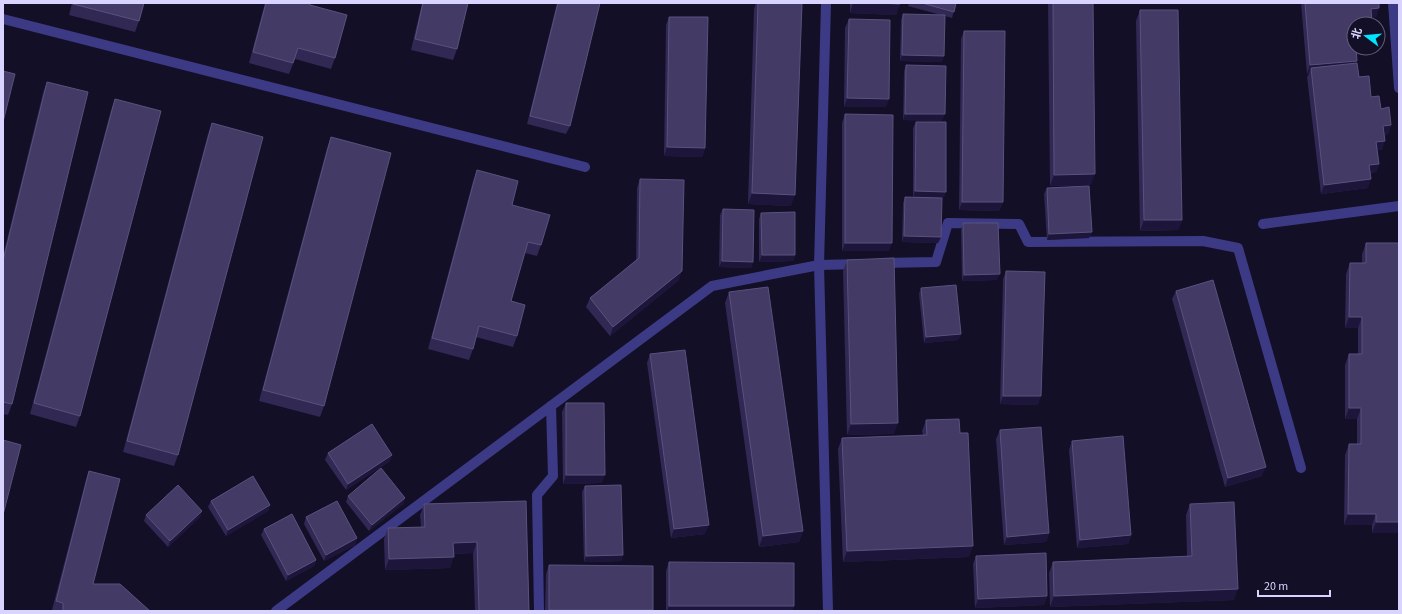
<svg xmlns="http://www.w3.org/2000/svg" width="1402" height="614" font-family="'Source Sans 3','Noto Sans SC',sans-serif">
	<rect width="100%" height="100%" fill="#130f26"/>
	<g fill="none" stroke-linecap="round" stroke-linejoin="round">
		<g stroke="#3d3a85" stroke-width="10">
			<polyline points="826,3 819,265 828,611"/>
			<polyline points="1393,3 1399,88"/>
			<polyline points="3,19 585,167"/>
			<polyline points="1263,224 1399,206"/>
			<polyline points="881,263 936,262 948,223 1019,224 1028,242 1203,241 1238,248 1301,468"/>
			<polyline points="276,611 712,286 819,265 859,264"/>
			<polyline points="539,611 537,495 553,476 551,406"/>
		</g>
	</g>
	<g fill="#312854">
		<polygon points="72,3 144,3 139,21 135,32 69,15"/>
		<polygon points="265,3 310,3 310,5 335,58 331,69 295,59 289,74 249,63"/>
		<polygon points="422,3 468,3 457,49 453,60 411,50"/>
		<polygon points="557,3 600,3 570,126 566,134 527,124"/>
		<polygon points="756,3 802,3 791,206 748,204 754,9"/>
		<polygon points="850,3 900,3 896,15 850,13"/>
		<polygon points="909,3 956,3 952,18 945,16 942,62 900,61 901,20 903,14 941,15 908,6"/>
		<polygon points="1048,3 1093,3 1091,185 1050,186"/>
		<polygon points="1301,3 1379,3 1376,17 1372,17 1372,24 1354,24 1354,48 1365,48 1363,55 1356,55 1357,61 1356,63 1359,77 1371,97 1381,109 1391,125 1388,134 1384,135 1382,150 1377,150 1379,164 1376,172 1370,173 1368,188 1321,194 1307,77 1309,74 1307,74"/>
		<polygon points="1140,10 1182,220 1178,230 1140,231 1136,21"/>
		<polygon points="669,17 705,148 702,157 664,156 666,25"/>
		<polygon points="849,19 886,107 844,107 845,28"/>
		<polygon points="964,31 1003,202 999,211 959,210 961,39"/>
		<polygon points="906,65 942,121 903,120 904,71"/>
		<polygon points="47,82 12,404 8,415 3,414 3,256 43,93"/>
		<polygon points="115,99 80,416 76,427 30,414 111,110"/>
		<polygon points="845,114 889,251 842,251 842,123"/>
		<polygon points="916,122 944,198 918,197 941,237 938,243 902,242 903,203 905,197 913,197 913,128"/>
		<polygon points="212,123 178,455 174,466 123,452 208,134"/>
		<polygon points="331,137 324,406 320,417 259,401 327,148"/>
		<polygon points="477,170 512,205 541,245 537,256 525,253 511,301 517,336 513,347 476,337 473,349 469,360 428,349 473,181"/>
		<polygon points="640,179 679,280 610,336 586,307 590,298 636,261 637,188"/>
		<polygon points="1047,188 1092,232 1089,238 1047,240 1044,194"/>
		<polygon points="723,209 753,262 751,268 719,267 720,215"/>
		<polygon points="761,213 795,255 793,261 759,262 759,219"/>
		<polygon points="963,223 997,280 962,281 961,230"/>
		<polygon points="1366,243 1399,243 1399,533 1372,533 1372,525 1344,525 1345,455 1349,444 1357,444 1357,419 1345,419 1345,365 1349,354 1358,354 1358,328 1345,328 1346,274 1350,263 1362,263 1362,254"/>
		<polygon points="847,260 894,434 847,435 843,271"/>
		<polygon points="1006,271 1038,405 1000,404 1003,279"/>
		<polygon points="921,288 961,334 958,340 924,343 919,294"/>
		<polygon points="1176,291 1262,476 1225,487 1172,299"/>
		<polygon points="729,292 803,531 799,542 759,547 725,303"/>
		<polygon points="650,354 705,534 671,538 647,363"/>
		<polygon points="566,403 602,483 563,484 562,412"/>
		<polygon points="926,420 969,557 843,562 838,449 842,438 923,435 922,431"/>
		<polygon points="1000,430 1049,533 1046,542 1004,545 996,439"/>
		<polygon points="1072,441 1131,535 1128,544 1077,548 1069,450"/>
		<polygon points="328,453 390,461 346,490 325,460"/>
		<polygon points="89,471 93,584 150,611 58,611 52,610 86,480"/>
		<polygon points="585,486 623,555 621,561 584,562 582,492"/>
		<polygon points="348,496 405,498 403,504 369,531 346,502"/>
		<polygon points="211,501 270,505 268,511 226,536 208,507"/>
		<polygon points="526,501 529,611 475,611 473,553 454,554 450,568 385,570 384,539 388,528 421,527 420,515 424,504"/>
		<polygon points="1190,504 1234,600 1050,607 1049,573 1053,562 1187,556 1186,515"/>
		<polygon points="202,511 200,517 168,547 144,521 146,515"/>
		<polygon points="306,517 357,538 355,545 324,561 304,524"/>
		<polygon points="264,529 316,560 314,566 286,581 261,535"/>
		<polygon points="976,556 1047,596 1044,605 975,608 973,564"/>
		<polygon points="669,562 794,606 792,611 666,611 666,571"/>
		<polygon points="549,565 653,566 652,611 545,611 546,574"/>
	</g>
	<g fill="#1d163a">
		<rect x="665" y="3" width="43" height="1"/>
		<polygon points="853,3 876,3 900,4 896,15 850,13"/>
		<polygon points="1379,8 1376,17 1368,17 1371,9"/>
		<polygon points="1355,48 1365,48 1363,55 1352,55"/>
		<polygon points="902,55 944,56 942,62 900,61"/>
		<polygon points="1357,61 1354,70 1311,68 1309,74 1307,74 1310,65"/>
		<polygon points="847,98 889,99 886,107 844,107"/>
		<polygon points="905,114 945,114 942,121 903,120"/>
		<polygon points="1391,125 1388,134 1380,135 1383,126"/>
		<polygon points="1385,141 1382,150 1373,150 1376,142"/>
		<polygon points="667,147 705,148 702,157 664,156"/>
		<polygon points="1379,164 1376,172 1366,173 1369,165"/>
		<polygon points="1095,174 1091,185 1050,186 1054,175"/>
		<polygon points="1371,179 1368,188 1321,194 1324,185"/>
		<polygon points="915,191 946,192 944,198 913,197"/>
		<polygon points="752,193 795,195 791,206 748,204"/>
		<polygon points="962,202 1003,202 999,211 959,210"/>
		<polygon points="1144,220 1182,220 1178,230 1140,231"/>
		<polygon points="1092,232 1089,238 1047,240 1049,234"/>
		<polygon points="904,236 941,237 938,243 902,242"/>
		<polygon points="845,243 892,243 889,251 842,251"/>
		<polygon points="762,255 795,255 793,261 759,262"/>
		<polygon points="722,261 753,262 751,268 719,267"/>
		<polygon points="682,271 679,280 610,336 613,327"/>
		<polygon points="1000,274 997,280 962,281 964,275"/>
		<polygon points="1349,317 1362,317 1358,328 1345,328"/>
		<polygon points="961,334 958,340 924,343 926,337"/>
		<polygon points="1003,396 1041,396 1038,405 1000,404"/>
		<polygon points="1349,408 1361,408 1357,419 1345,419"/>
		<polygon points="898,423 894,434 847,435 851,424"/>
		<polygon points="392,455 390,461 346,490 348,484"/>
		<polygon points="1266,467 1262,476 1225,487 1228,478"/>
		<polygon points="566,475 605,475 602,483 563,484"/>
		<polygon points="405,498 403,504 369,531 372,525"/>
		<polygon points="270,505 268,511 226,536 228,530"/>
		<polygon points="202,511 200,517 168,547 170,541"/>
		<polygon points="1348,514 1376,514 1372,525 1344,525"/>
		<polygon points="1376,522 1399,522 1399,533 1372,533"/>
		<polygon points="709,525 705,534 671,538 674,529"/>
		<polygon points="803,531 799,542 759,547 763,536"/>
		<polygon points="1049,533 1046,542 1004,545 1007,537"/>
		<polygon points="1131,535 1128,544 1077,548 1080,540"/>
		<polygon points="357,538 355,545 324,561 326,555"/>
		<polygon points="477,542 473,553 449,554 453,543"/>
		<polygon points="973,546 969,557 843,562 847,551"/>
		<polygon points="623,555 621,561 584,562 586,556"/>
		<polygon points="454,557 450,568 385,570 389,559"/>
		<polygon points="316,560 314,566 286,581 288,575"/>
		<polygon points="1238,589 1234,600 1050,607 1054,596"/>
		<polygon points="1047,596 1044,605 975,608 978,599"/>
		<polygon points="669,606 794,606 792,611 667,611"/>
		<polygon points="549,610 653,610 548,611"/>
	</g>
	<g fill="#433a66" stroke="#5a527e">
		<polygon points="73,3 144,3 139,21 73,4"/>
		<polygon points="266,3 310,3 310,5 347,15 335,58 298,48 293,63 253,52"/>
		<polygon points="423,3 468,3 457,49 415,39"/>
		<polygon points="558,3 600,3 570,126 530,116"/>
		<polygon points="758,3 802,3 795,195 752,193"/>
		<polygon points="876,3 900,3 900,4"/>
		<polygon points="922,3 956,3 954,12"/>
		<polygon points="1053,3 1093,3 1095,174 1054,175"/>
		<polygon points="1305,3 1379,3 1379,8 1371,9 1372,23 1354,24 1354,48 1356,48 1357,61 1310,65"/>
		<polygon points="1140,10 1178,10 1182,220 1144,220"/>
		<polygon points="903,14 945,15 944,56 902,55"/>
		<polygon points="669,17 708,17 705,148 667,147"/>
		<polygon points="849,19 890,20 889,99 847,98"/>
		<polygon points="964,31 1005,31 1003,202 962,202"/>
		<polygon points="1357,63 1359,77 1369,76 1371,97 1379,96 1381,109 1389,107 1391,125 1383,126 1385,141 1376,142 1379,164 1369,165 1371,179 1324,185 1311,68"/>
		<polygon points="906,65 946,66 945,114 905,114"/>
		<polygon points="3,71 15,74 3,122"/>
		<polygon points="47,82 88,92 12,404 3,402 3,261"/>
		<polygon points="115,99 161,111 80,416 34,403"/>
		<polygon points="845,114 893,115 892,243 845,243"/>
		<polygon points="916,122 946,122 946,192 915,191"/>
		<polygon points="212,123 263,137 178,455 127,441"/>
		<polygon points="331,137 391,153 324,406 263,390"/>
		<polygon points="477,170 518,181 512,205 550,215 541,245 528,242 511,301 525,305 517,336 479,326 473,349 432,338"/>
		<polygon points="640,179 684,180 682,271 613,327 590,298 639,258"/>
		<polygon points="1089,186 1092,232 1049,234 1047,188"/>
		<polygon points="905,197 942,198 941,237 904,236"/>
		<polygon points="723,209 754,210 753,262 722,261"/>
		<polygon points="795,212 795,255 762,255 761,213"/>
		<polygon points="963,223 998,223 1000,274 964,275"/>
		<polygon points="1366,243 1399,243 1399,522 1376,522 1376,514 1348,514 1349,444 1361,444 1361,408 1349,408 1349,354 1362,354 1362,317 1349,317 1350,263 1366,263"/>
		<polygon points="894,258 898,423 851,424 847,260"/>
		<polygon points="1006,271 1045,272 1041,396 1003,396"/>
		<polygon points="1213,280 1266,467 1228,478 1176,291"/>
		<polygon points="956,285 961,334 926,337 921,288"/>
		<polygon points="768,287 803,531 763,536 729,292"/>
		<polygon points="685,350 709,525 674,529 650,354"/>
		<polygon points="566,403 604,403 605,475 566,475"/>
		<polygon points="959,419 960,433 968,433 973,546 847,551 842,438 927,435 926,420"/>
		<polygon points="372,424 392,455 348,484 328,453"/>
		<polygon points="1041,427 1049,533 1007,537 1000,430"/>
		<polygon points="1123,436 1131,535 1080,540 1072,441"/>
		<polygon points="3,440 21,445 3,515"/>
		<polygon points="381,468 405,498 372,525 348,496"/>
		<polygon points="89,471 120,479 93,584 120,584 150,611 63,611 63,603 56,601"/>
		<polygon points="253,476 270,505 228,530 211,501"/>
		<polygon points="178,485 202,511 170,541 146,515"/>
		<polygon points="621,485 623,555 586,556 585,486"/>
		<polygon points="337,501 357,538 326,555 306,517"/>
		<polygon points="526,501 529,611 479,611 477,542 453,543 454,557 389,559 388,528 425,527 424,504"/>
		<polygon points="1234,502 1238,589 1054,596 1053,562 1192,556 1190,504"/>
		<polygon points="292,514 316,560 288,575 264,529"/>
		<polygon points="1046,553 1047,596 978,599 976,556"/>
		<polygon points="669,562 794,563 794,606 669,606"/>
		<polygon points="549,565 653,566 653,610 549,610"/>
	</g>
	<rect width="1402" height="614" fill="none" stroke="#d9d4ff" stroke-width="8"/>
	<g transform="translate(1366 36) rotate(286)"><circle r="19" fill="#130f26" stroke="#625e7d"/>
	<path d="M0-3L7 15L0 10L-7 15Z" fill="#00e5ff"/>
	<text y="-6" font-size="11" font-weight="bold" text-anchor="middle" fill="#d9d4ff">北</text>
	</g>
	<path d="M1258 590v6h72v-6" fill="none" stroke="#d9d4ff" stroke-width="2"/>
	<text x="1264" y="590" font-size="12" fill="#d9d4ff" stroke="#130f26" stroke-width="3" paint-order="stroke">20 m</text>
</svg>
